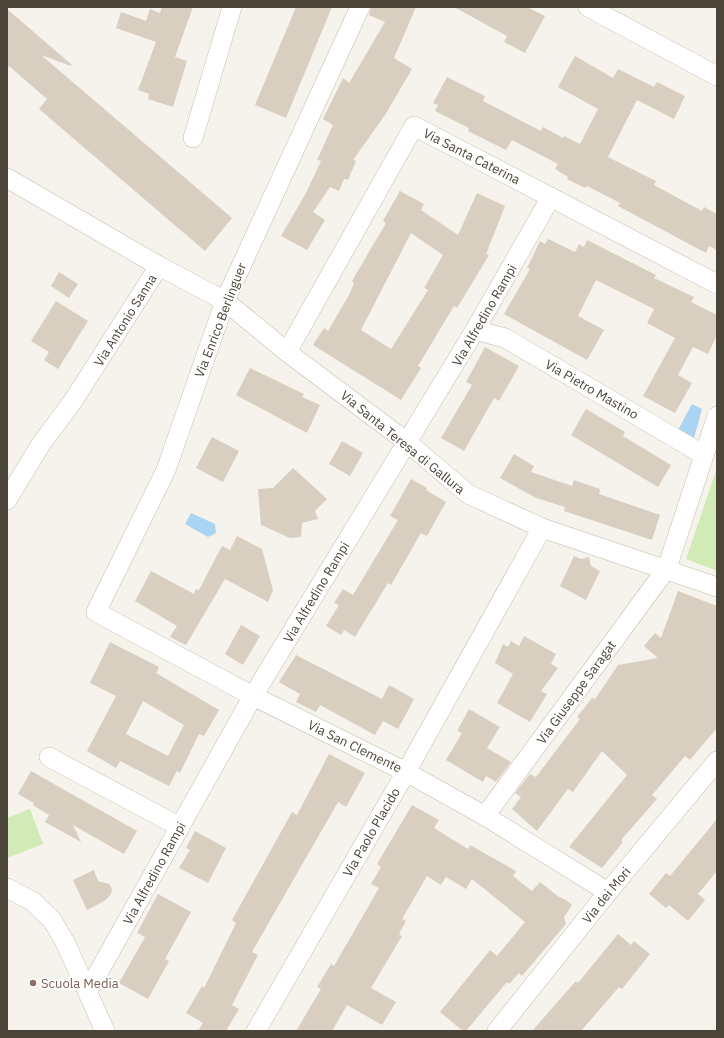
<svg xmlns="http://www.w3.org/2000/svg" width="724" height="1038" font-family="'IBM Plex Sans',sans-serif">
	<rect width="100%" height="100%" fill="#f6f3ec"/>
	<g fill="#d2eab5">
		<polygon points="717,468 717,571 686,559"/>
		<polygon points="30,809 43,844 7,858 7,818"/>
	</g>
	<g fill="#a9d4f2">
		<polygon points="692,404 702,409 694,438 678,430"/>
		<polygon points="191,513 215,524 216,533 208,537 185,524"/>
	</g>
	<g fill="#d8cfc1" fill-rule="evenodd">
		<polygon points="162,7 193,7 175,57 187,61 173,107 148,99 149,94 138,90 156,42 116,28 121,12 146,21 150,9 160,13"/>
		<polygon points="296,7 332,7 286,118 255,105"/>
		<polygon points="371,7 416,7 394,58 412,69 385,115 353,160 356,161 348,180 344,179 339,191 330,187 313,212 325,220 307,250 281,236 306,193 321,161 317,160 333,125 323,119 343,78 349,83 385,22 369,15"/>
		<polygon points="454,7 527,7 545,16 525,53 504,42 507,36"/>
		<polygon points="7,9 72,65 71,66 41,55 232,218 205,251 39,109 47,99 9,66 7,68"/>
		<polygon points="575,56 613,78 618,69 654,87 657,82 685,96 674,119 637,100 608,157 656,181 654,185 702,211 704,207 717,214 717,250 709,246 706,253 618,206 620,203 587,186 585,188 567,179 568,177 555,169 558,164 512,140 506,150 468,131 469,128 435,111 438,105 433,103 447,77 485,96 483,101 541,131 543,127 563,138 564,136 580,144 598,109 558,87"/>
		<path d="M400,191l24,13 -3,6 37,25 19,-42 28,13 -19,48 3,1 -32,53 -3,-2 -36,60 3,2 -20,32 -88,-55 11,-17 4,3 21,-36 5,-12 -2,-2 34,-58 -3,-2zM411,233l32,22 -19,33 4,2 -37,59 -30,-19z"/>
		<polygon points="548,239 575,252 579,244 584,247 587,240 656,275 654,278 694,297 691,302 717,315 717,335 708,354 693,347 678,375 692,383 675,413 643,396 675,338 647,323 654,309 596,280 578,316 604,330 587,360 504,314 530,269 527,268 540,241 545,244"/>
		<polygon points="59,272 78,284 69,298 51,286"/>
		<polygon points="56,301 88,321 58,369 44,360 49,352 31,341"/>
		<polygon points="485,347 519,366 499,401 494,398 464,451 441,438 472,385 466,382"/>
		<polygon points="250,368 304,394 302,397 320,405 307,433 236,395"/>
		<polygon points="586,409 625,432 623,436 671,465 658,487 571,435"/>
		<polygon points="212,437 239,451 223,482 196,468"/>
		<polygon points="342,441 363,453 350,476 329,464"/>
		<polygon points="514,454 534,466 531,472 572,486 574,480 600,489 599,494 660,515 652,540 564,511 565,507 536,498 500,478"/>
		<polygon points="293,468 327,499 315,511 318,519 302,523 301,537 290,538 261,525 258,489 273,488"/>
		<polygon points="411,479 427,488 426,490 446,502 427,536 421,533 391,585 388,583 355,637 344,630 341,635 326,626 339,605 334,603 343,589 353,595 398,520 390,516"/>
		<polygon points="237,536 262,549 273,590 268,602 225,579 186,645 170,637 177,626 135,601 151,571 194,594 196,589 199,590 222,546 230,550"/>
		<polygon points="574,556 581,559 589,557 591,566 600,571 586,600 560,586"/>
		<polygon points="678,591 717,606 717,728 690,760 685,756 652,795 657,799 621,840 623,842 602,868 569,847 627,775 602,751 573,792 568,789 537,831 512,809 521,797 515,793 530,774 536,777 580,719 577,717 592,698 595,699 618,665 658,658 644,646 655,633 661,638"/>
		<polygon points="241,625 260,636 243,665 225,654"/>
		<polygon points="524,636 556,654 551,664 558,668 541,691 547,694 530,722 497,703 513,674 495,663 503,644 508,647 511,641 519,646"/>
		<path d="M110,642l49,25 -3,6 63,37 -15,26 -5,-2 -19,39 -3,-2 -8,15 -49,-25 -4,7 -29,-17 29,-55 -26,-13zM143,701l41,24 -16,31 -42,-22z"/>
		<polygon points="296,655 382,699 389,685 414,699 398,729 383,721 375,735 320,705 316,712 296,702 300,694 279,682"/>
		<polygon points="469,709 500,727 487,748 511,762 496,782 486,776 483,782 446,760 462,733 457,731"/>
		<polygon points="329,754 365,773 346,807 338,802 252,952 258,955 232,1005 239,1009 226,1031 198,1031 203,1023 186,1013 202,986 204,988 236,923 232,920 292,812 297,815"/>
		<polygon points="31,771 137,831 124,854 73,825 81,842 45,822 49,815 33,805 34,803 18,794"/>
		<polygon points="412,805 439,820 434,828 468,849 470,845 516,871 513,876 532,891 540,882 559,897 566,900 572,905 564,917 566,924 522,976 519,973 509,984 507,982 466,1031 463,1031 440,1012 490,950 497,956 525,922 472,879 466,889 446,877 441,885 427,876 402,919 406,921 399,934 402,936 371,988 396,1002 382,1025 347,1005 332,1031 296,1031 321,989 317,987 331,964 334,966 379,888 371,884 381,867 377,864"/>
		<polygon points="717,819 717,871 698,894 705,900 688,921 669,905 666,908 649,894 666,873 670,876"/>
		<polygon points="195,831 226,848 208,883 179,868 190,850 186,848"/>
		<polygon points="94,870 98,881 109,884 112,889 111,894 106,900 87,910 73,880"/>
		<polygon points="158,894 191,912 165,959 169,961 148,999 119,983 145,937 137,933"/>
		<polygon points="618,934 631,945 634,941 650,954 622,989 619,987 581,1031 532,1031 576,981 578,983"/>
	</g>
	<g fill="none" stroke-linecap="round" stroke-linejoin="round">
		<g stroke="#c2bbae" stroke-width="20">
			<g id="street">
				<polyline points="360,7 225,301 166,470 96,612 253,696 406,772 485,816 608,892"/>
				<polyline points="588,7 717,76"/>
				<polyline points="193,138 232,7"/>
				<polyline points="7,178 159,266 73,401 41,444 7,500"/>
				<polyline points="159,266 225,301 287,352 407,442 468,494 542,528 717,587"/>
				<polyline points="475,330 505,338 704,455"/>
				<polyline points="287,352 414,126 717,284"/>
				<polyline points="49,757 180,827"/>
				<polyline points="485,816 667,568 717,416"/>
				<polyline points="7,888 32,901 52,920 65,942 105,1031"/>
				<polyline points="88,991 253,696 475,330 551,197"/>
				<polyline points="256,1031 406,772 542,528"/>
				<polyline points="497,1031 608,892 717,761"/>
			</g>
		</g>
		<use href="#street" stroke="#fff" stroke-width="19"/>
	</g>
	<circle fill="#8d6e63" stroke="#fff" stroke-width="1.5" cx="33" cy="983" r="4"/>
	<g text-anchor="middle" stroke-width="4" stroke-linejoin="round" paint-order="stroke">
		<g font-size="13" fill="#4b4439" stroke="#fff">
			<text transform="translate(472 156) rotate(27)" y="5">Via Santa Caterina</text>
			<text transform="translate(484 315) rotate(-60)" y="5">Via Alfredino Rampi</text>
			<text transform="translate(125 320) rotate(-58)" y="5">Via Antonio Sanna</text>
			<text transform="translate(220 320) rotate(-69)" y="5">Via Enrico Berlinguer</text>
			<text transform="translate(592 389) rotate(30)" y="5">Via Pietro Mastino</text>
			<text transform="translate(403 442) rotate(39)" y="5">Via Santa Teresa di Gallura</text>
			<text transform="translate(316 592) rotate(-59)" y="5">Via Alfredino Rampi</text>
			<text transform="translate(576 692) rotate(-54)" y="5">Via Giuseppe Saragat</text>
			<text transform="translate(355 746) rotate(26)" y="5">Via San Clemente</text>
			<text transform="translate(371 832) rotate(-60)" y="5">Via Paolo Placido</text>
			<text transform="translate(154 873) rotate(-61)" y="5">Via Alfredino Rampi</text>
			<text transform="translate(606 895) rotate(-51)" y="5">Via dei Mori</text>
		</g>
		<g font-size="13" fill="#785e54" stroke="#fff" text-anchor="start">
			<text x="41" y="988">Scuola Media</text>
		</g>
	</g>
	<rect width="724" height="1038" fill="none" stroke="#4b4439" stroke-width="16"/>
</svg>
